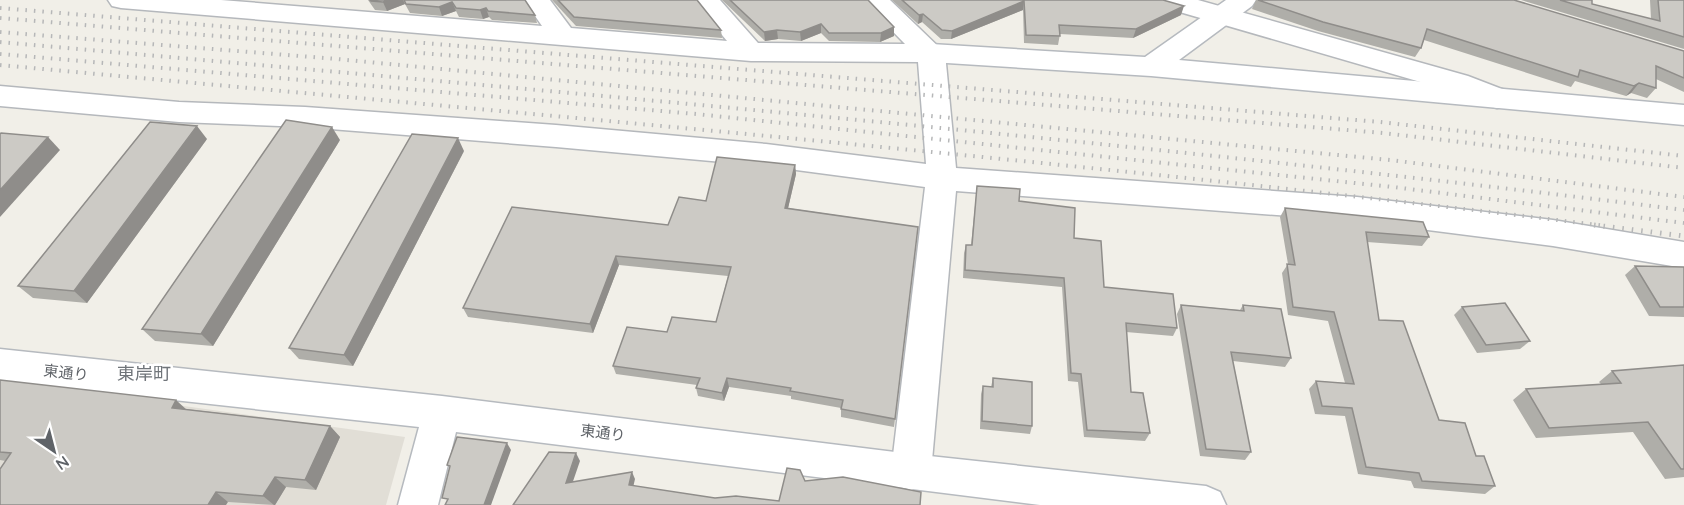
<svg xmlns="http://www.w3.org/2000/svg" width="1684" height="505" font-family="Quicksand,'Noto Sans JP',sans-serif">
	<rect width="100%" height="100%" fill="#f1efe8"/>
	<polygon fill="#e1ded6" points="0,383 191,407 405,437 386,505 0,505"/>
	<g fill="none" stroke-linecap="round" stroke-linejoin="round">
		<g stroke="#b5b8bc" stroke-width="3">
			<g id="street">
				<polygon points="108,0 221,0 542,26 524,0 550,0 571,28 727,41 693,0 720,0 758,43 905,44 862,0 890,0 945,53 956,168 1357,197 1553,220 1684,242 1684,268 1553,246 1357,221 956,191 931,472 925,485 911,490 897,485 891,472 925,187 766,166 556,147 305,127 179,122 0,106 0,86 179,102 305,107 556,125 766,144 926,164 918,62 751,61 121,8 112,6"/>
				<polygon points="1155,0 1198,0 1468,76 1507,91 1511,98 1507,105 1497,108 1487,105 1448,90 1159,6"/>
			</g>
		</g>
		<g stroke="#b6babf" stroke-width="3">
			<g id="secondary">
				<polygon points="1226,0 1256,0 1252,6 1179,60 1684,105 1684,125 1151,76 931,62 921,59 917,53 921,47 931,44 1145,57"/>
				<polygon points="0,349 442,396 911,454 1206,486 1220,492 1226,505 1040,505 456,432 438,505 398,505 419,427 0,381"/>
			</g>
		</g>
		<use href="#street" fill="#fff" fill-rule="evenodd"/>
		<use href="#secondary" fill="#fff" fill-rule="evenodd"/>
		<g stroke="#b6b7b8" stroke-width="4" stroke-dasharray="1.5 7" stroke-linecap="butt">
			<polyline points="0,8 1380,122 1684,156"/>
			<polyline points="0,18 1383,133 1684,168"/>
			<polyline points="0,32 337,59 1390,160 1684,197"/>
			<path d="M0,42c562,50 1124,98 1684,168"/>
			<polyline points="0,54 696,114 1393,187 1684,223"/>
			<path d="M0,65c536,50 1072,95 1606,161"/>
		</g>
		<polyline stroke="#b6b7b8" stroke-width="5" stroke-dasharray="1.5 8" stroke-linecap="butt" points="1594,225 1684,236"/>
	</g>
	<g fill="#afaea9">
		<polygon points="368,0 525,0 535,15 537,23 492,20 489,17 483,19 459,17 456,11 442,16 410,13 405,4 387,11 375,10"/>
		<polygon points="552,0 697,0 721,30 722,38 576,26"/>
		<polygon points="722,0 868,0 894,27 894,36 880,42 829,41 821,33 801,41 778,39 765,41"/>
		<polygon points="892,0 1163,0 1181,15 1133,38 1060,34 1058,45 1024,43 1023,10 951,39 941,39 922,22 918,24"/>
		<polygon points="1256,0 1514,0 1684,51 1684,92 1656,79 1656,88 1647,98 1631,93 1626,96 1575,81 1571,87 1424,40 1421,48 1415,57 1318,31 1252,9"/>
		<polygon points="1521,0 1592,0 1592,4 1651,19 1650,0 1684,0 1684,49"/>
		<polygon points="207,139 87,303 33,298 18,286"/>
		<polygon points="340,140 213,346 155,341 142,329"/>
		<polygon points="464,151 353,366 299,359 289,348"/>
		<polygon points="795,165 796,174 788,208 918,227 894,427 841,417 841,408 791,399 791,396 729,387 724,401 698,396 696,388 697,385 616,374 613,366 667,332 716,322 728,276 619,265 593,333 468,317 463,308 668,225 706,201"/>
		<polygon points="977,186 1019,201 1074,238 1104,287 1177,328 1173,336 1126,332 1131,392 1150,433 1145,441 1084,437 1078,382 1068,381 1062,287 963,278 964,253 966,245 971,245"/>
		<polygon points="1285,208 1429,237 1422,246 1367,242 1379,320 1439,420 1476,456 1495,486 1485,494 1414,488 1411,481 1358,474 1345,416 1315,414 1309,389 1316,381 1345,383 1328,321 1288,315 1282,273 1288,264 1280,217"/>
		<polygon points="1635,266 1684,267 1684,317 1649,316 1625,275"/>
		<polygon points="1181,305 1240,310 1243,305 1291,358 1285,367 1233,361 1251,452 1245,460 1200,456 1177,314"/>
		<polygon points="1462,307 1530,341 1520,349 1477,353 1454,315"/>
		<polygon points="1684,365 1684,477 1665,479 1633,432 1536,438 1513,400 1526,389 1601,384 1599,382 1612,371"/>
		<polygon points="993,378 1032,426 1030,434 980,429 981,394 983,386 991,387"/>
		<polygon points="0,380 186,409 330,426 340,437 316,490 286,487 275,505 228,502 0,460"/>
	</g>
	<g fill="#8f8d8a">
		<polygon points="389,0 403,0 405,4 387,11 383,2"/>
		<polygon points="1024,1 1023,10 951,39 952,31"/>
		<polygon points="452,2 456,11 442,16 439,7"/>
		<polygon points="1184,6 1181,15 1133,38 1136,29"/>
		<polygon points="486,8 489,17 483,19 480,10"/>
		<polygon points="923,14 922,22 918,24 919,15"/>
		<polygon points="821,24 821,33 801,41 800,32"/>
		<polygon points="894,27 894,36 880,42 881,33"/>
		<polygon points="777,30 778,39 765,41 764,32"/>
		<polygon points="1639,83 1631,93 1626,96 1634,86"/>
		<polygon points="197,126 207,139 87,303 74,291"/>
		<polygon points="332,127 340,140 213,346 201,334"/>
		<polygon points="48,137 60,150 0,217 0,190"/>
		<polygon points="458,138 464,151 353,366 344,355"/>
		<polygon points="795,165 796,174 786,217 785,208"/>
		<polygon points="616,256 619,265 593,333 590,324"/>
		<polygon points="727,378 729,387 724,401 722,393"/>
		<polygon points="176,400 188,411 172,408"/>
		<polygon points="330,426 340,437 316,490 305,480"/>
		<polygon points="507,443 511,450 491,505 484,505"/>
		<polygon points="576,453 580,461 570,490 566,483"/>
		<polygon points="632,472 635,479 632,492 629,485"/>
		<polygon points="275,477 286,487 275,505 274,505 263,496"/>
		<polygon points="216,492 228,502 226,505 208,505"/>
	</g>
	<g fill="#cccac5" stroke="#8f8d8a" stroke-width="1.5">
		<polygon points="370,0 389,0 383,2 371,1"/>
		<polygon points="404,0 525,0 535,15 488,11 486,8 480,10 456,8 452,2 439,7 406,4"/>
		<polygon points="558,0 697,0 721,30 574,17"/>
		<polygon points="730,0 868,0 894,27 881,33 829,33 821,24 800,32 777,30 764,32"/>
		<polygon points="902,0 1163,0 1184,6 1136,29 1059,25 1060,36 1026,35 1024,1 952,31 942,30 923,14 919,15"/>
		<polygon points="1258,0 1514,0 1684,51 1684,78 1656,66 1656,88 1639,83 1634,86 1580,70 1578,77 1427,29 1421,48 1323,22"/>
		<polygon points="1560,0 1592,0 1592,4 1660,21 1658,0 1684,0 1684,37"/>
		<polygon points="286,120 332,127 201,334 142,329"/>
		<polygon points="150,122 197,126 74,291 18,286"/>
		<polygon points="1,133 48,137 0,190 0,134"/>
		<polygon points="412,134 458,138 344,355 289,348"/>
		<polygon points="717,157 795,165 785,208 918,227 895,419 841,409 843,400 790,391 791,388 727,378 722,393 696,388 700,378 613,366 627,327 667,332 672,317 716,322 731,267 616,256 590,324 463,308 512,207 668,225 679,197 706,201"/>
		<polygon points="977,186 1020,189 1019,201 1075,208 1074,238 1101,241 1104,287 1173,294 1177,328 1126,323 1131,392 1143,393 1150,433 1087,430 1081,374 1071,373 1064,278 965,270 966,245 972,245"/>
		<polygon points="1285,208 1423,222 1429,237 1366,232 1379,320 1403,321 1439,420 1465,423 1476,456 1484,456 1495,486 1422,481 1419,473 1366,467 1352,408 1322,406 1316,381 1354,384 1334,312 1293,307 1287,264 1295,265"/>
		<polygon points="1635,266 1684,267 1684,307 1660,307"/>
		<polygon points="1505,303 1530,341 1486,345 1462,307"/>
		<polygon points="1181,305 1244,311 1243,305 1281,309 1291,358 1231,352 1251,452 1206,449"/>
		<polygon points="1684,365 1684,469 1681,469 1648,422 1549,428 1526,389 1621,383 1612,371"/>
		<polygon points="993,378 1032,382 1032,426 982,421 983,386 993,387"/>
		<polygon points="0,380 176,400 172,408 330,426 305,480 275,477 263,496 216,492 208,505 0,505 0,469 11,453 0,452"/>
		<polygon points="457,437 507,443 484,505 445,505 448,499 442,498 450,466 447,465"/>
		<polygon points="549,452 576,453 566,483 632,472 629,485 715,498 736,496 779,501 787,468 800,470 805,481 843,477 921,492 920,505 513,505"/>
	</g>
	<g text-anchor="middle" stroke-width="5" stroke-linejoin="round" paint-order="stroke">
		<g font-size="15" fill="#5f6368" stroke="#fff">
			<text transform="translate(66 373) rotate(6)" y="5">東通り</text>
			<text transform="translate(603 433) rotate(7)" y="5">東通り</text>
		</g>
		<g font-size="18" fill="#70757a" stroke="#fff">
			<text x="144" y="380">東岸町</text>
		</g>
	</g>
	<g transform="translate(54 451) rotate(145)" stroke="#ffffff" stroke-width="4.5" paint-order="stroke">
	<path d="M0-4.5L10 22L0 15L-10 22Z" fill="#5f6368"/>
	<text y="-9" font-size="16" font-weight="bold" text-anchor="middle" fill="#5f6368">N</text>
	</g>
</svg>
